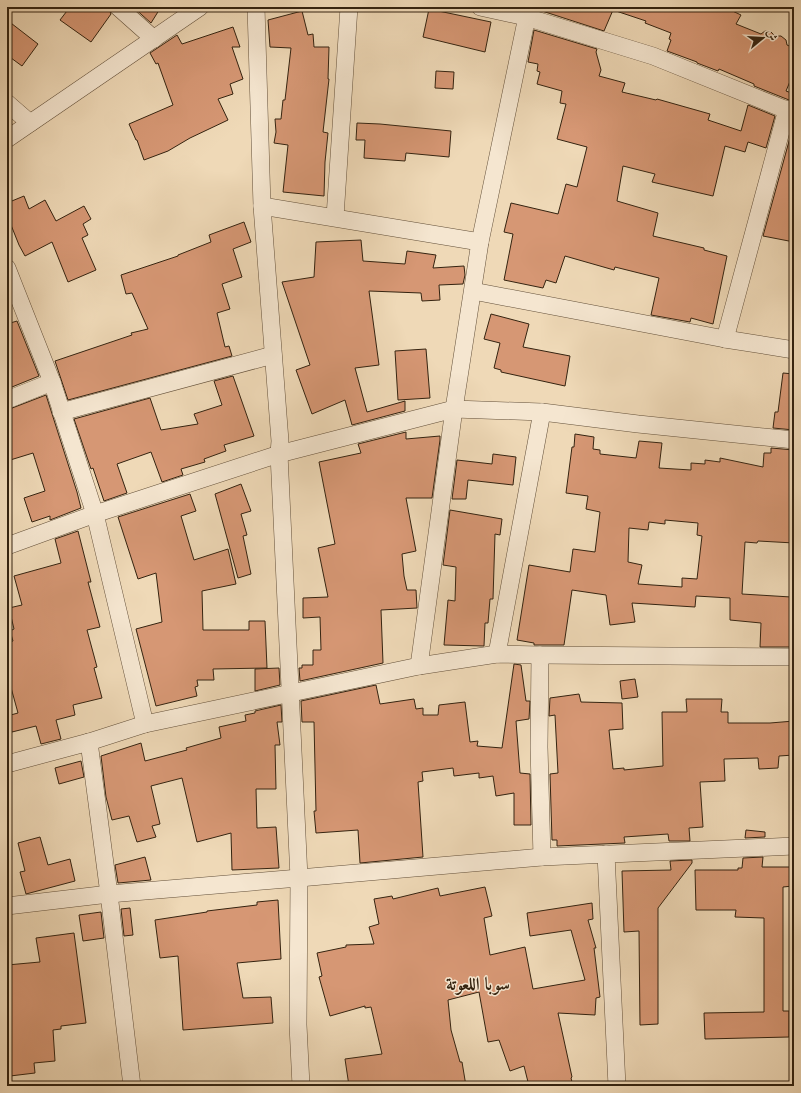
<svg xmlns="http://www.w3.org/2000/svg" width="801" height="1093" font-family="Cardo,Amiri,serif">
	<rect width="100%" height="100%" fill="#efd9b7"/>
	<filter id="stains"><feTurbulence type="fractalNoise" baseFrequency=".005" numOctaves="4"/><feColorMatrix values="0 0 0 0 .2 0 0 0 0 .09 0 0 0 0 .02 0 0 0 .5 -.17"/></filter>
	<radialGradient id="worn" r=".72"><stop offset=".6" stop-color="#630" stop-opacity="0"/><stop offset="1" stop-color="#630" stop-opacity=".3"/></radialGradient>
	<g fill="#d69774" stroke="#342310" fill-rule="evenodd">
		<polygon points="70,7 108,7 111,14 91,42 60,20"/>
		<polygon points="133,7 161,7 151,23"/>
		<polygon points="539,7 724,7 741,15 736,24 761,34 765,31 771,32 775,36 781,36 786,40 787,45 794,48 794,72 786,91 794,94 794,102 754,86 754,84 719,69 718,71 697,63 697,62 667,51 671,40 669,39 671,33 645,23 646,21 613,10 604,31 539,10"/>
		<polygon points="429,9 491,22 485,52 423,37"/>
		<polygon points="302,11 308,35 313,34 314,47 329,47 328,79 329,79 323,132 328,133 325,162 324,196 283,192 288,145 274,143 276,132 275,119 281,119 283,100 285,100 291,48 270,47 268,20"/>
		<polygon points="7,20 38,44 22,66 7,55"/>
		<polygon points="233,27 240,47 232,47 243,79 230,84 233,94 218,99 228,120 190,138 168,151 144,160 137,140 136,140 129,124 173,105 158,63 156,64 150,53 177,35 182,44"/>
		<polygon points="534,30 597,49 596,52 601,70 599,76 625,83 622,92 656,100 657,99 710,114 708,120 741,131 748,105 775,116 766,148 748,142 745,152 725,146 713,196 652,182 655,174 623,166 617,201 658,213 653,236 704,248 704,250 727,256 713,324 691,318 690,322 651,315 659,278 615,267 614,270 565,256 556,283 546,280 543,288 504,280 513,234 504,232 511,203 558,214 566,184 577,187 587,147 557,139 566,104 560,103 562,91 537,84 540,72 537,71 538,64 528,62"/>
		<polygon points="436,71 454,72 453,89 435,88"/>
		<polygon points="357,123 380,124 451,131 449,157 406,153 405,161 364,158 365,140 356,140"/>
		<polygon points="794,123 794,242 763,236"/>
		<polygon points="24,196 29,209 45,200 56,221 84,206 91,219 83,224 88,235 82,238 96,270 68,282 52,242 25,256 19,245 7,215 7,203"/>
		<polygon points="244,222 251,242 233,249 242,277 222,284 230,309 217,313 225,347 229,346 232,356 68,400 55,361 132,335 131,333 148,329 132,293 126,294 121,275 178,256 178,255 211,242 209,235"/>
		<polygon points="361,240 363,261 405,264 407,251 436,255 433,268 464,266 465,275 463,284 439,285 440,300 422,301 421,293 369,291 379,365 355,368 367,412 405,401 405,411 352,425 345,400 312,414 296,370 310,365 282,282 314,277 316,242"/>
		<polygon points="491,314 529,324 523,347 570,356 565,386 501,372 501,370 494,368 500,343 484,339"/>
		<polygon points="17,321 39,376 7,389 7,324"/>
		<polygon points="426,349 430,398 398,400 395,351"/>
		<polygon points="783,373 794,374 794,430 773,428 775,412 778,412"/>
		<polygon points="233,376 254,436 224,445 226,451 204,459 205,462 181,469 183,475 162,482 151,452 117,464 127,493 104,501 93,468 91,469 74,419 150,398 161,430 198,424 194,414 222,405 214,381"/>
		<polygon points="46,395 77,492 81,508 50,520 50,516 32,522 24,498 45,491 33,453 7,461 7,410"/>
		<polygon points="406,432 406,439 440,436 440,440 432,498 406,498 416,551 402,554 404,576 407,590 416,590 417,608 381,610 383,663 300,681 299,668 302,668 302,665 313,665 313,650 321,650 320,617 303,618 303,598 328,597 318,548 335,544 319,462 361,453 358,444"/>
		<path d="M575,434l19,3 -1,12 7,1v4l36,4 3,-17 23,2 -3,25 32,2v-7l14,1v-4l15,2v-4l43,9 1,-14h7v-5l23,2 -4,56h4v37l-36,-2 -1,2 -12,-1 -3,52 49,3 -1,16h4v34h-34l1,-24 -31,-3v-22l-34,-2 -1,11 -63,-4 3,19 -25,3 -4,-30 -34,-5 -8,55h-30v-2l-17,-3 12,-75 41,7 3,-23 22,3 5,-40 -14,-3 2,-13 -22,-3 6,-46h2zM665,520l33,3 -1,12 5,1 -5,43 -15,-1v9l-44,-3 4,-19 -14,-3 1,-34 19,2 1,-8 16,2z"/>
		<polygon points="493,454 516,457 513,485 468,480 466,499 452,499 457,460 492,464"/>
		<polygon points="241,484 251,511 241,514 247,535 243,536 251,574 238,578 215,494"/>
		<polygon points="190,494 196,511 181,516 194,560 228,549 236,584 202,591 203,630 249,630 249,621 265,621 267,668 213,669 214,680 197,680 198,686 195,687 197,696 156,706 136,629 162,622 156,573 138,579 118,517"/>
		<polygon points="450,510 502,519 500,535 495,534 493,599 490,599 488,623 485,623 484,646 444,645 448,600 455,601 456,567 443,565"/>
		<polygon points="78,531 91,582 88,582 100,627 87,630 97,667 94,668 102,698 73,705 75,715 56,720 61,739 41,744 36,726 12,732 7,716 18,713 7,673 7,643 13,641 10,631 14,629 9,608 22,605 14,576 61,563 55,539"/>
		<polygon points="514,664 521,665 526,701 530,701 529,719 516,721 520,773 530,774 531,825 514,825 514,793 496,796 493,776 479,778 479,773 454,776 453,768 422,772 423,781 418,782 423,857 360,863 358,830 316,833 314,811 316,811 314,722 302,722 301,701 376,685 380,704 414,699 416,709 423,708 423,715 438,715 439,705 465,702 470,742 478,741 477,746 502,748"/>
		<polygon points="279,668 280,685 255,691 255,669"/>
		<polygon points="635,679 638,697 622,699 620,681"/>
		<polygon points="579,694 581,702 622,703 623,729 609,730 613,769 624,768 624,770 663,766 662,712 687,712 686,699 722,699 721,712 728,712 728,723 770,723 794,721 794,755 779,756 778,768 759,769 758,758 724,759 725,781 700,782 703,827 689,828 690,841 669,841 668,834 624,837 625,843 557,846 557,840 552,840 550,774 558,773 555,715 549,716 550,698"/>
		<polygon points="281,705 282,722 277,722 280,745 275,745 276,789 256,789 257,828 276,827 279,868 232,870 231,833 197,842 182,778 151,786 160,824 152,826 156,837 137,842 129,816 112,820 106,797 101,756 141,743 145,761 187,750 186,748 221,738 219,727 246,721 245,715 255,713 255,711"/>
		<polygon points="81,761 84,777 59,784 55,768"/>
		<polygon points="746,830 765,832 765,837 745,838"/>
		<polygon points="40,837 48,865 70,859 75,881 26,894 20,872 25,871 18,843"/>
		<polygon points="145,857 151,880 118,883 115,865"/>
		<polygon points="763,857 762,867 792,867 793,886 783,887 783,1011 789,1011 789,1037 705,1039 704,1013 764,1012 764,918 735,917 736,910 696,910 695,870 738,870 738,868 742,868 743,858"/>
		<polygon points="692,860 692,863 658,908 658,1024 640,1025 639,931 624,932 622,871 671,870 670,861"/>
		<polygon points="485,887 492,916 484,918 490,955 525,947 533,989 585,980 571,930 530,936 527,913 592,903 593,919 588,920 596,948 594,948 600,997 596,998 595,1015 558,1013 572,1077 571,1078 573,1086 529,1086 524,1066 510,1071 499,1040 488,1042 479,992 448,1000 451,1030 460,1062 462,1062 466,1086 349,1086 345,1059 382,1054 371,1007 365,1008 365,1006 330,1016 319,977 322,976 317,953 346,947 346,945 374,944 369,927 379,924 374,899 392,896 393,899 438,888 440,896"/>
		<polygon points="278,900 281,959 237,963 243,998 271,997 273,1023 183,1030 178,956 160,958 155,920 207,912 207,911 257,905 257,902"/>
		<polygon points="130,908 133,935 124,936 121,909"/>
		<polygon points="101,912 104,938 83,941 79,915"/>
		<polygon points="74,933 86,1023 61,1026 61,1029 53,1030 55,1061 34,1063 35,1073 10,1076 7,1056 7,965 40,962 36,938"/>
	</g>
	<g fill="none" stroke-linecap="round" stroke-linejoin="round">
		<g stroke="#63503a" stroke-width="18">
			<g id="minor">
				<polyline points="118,7 154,39"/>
				<polyline points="256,7 262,206 280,441 279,454 299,878 298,1025 301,1086"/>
				<polyline points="480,7 526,17 653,56 794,113"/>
				<polyline points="7,103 30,123"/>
				<polyline points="7,139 200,7"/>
				<polyline points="262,206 480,242"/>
				<polyline points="335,217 349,7"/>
				<polyline points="7,268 52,382 95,514 145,724"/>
				<polyline points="473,291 725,339 794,350"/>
				<polyline points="725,339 787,109"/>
				<polyline points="7,400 52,382"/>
				<polyline points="61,412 273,355"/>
				<polyline points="7,546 95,514 279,454 454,409 542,412 638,424 794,440"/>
				<polyline points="497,654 542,412"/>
				<polyline points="540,655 539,747 542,857"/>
				<polyline points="419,666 454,409 480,242 529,7"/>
				<polyline points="89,742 109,894 132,1086"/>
				<polyline points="7,764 89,742 145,724 419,666 497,654 540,655 794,657"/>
				<polyline points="606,854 617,1086"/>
				<polyline points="7,906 109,894 299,878 542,857 794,846"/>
			</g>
		</g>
		<use href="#minor" stroke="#f5e6d0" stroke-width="17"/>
	</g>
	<g text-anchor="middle" stroke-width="3" stroke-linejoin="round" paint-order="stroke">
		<g font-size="18" font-weight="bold" fill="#342310" stroke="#f5e6d0">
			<text x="478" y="990">سوبا اللعوتة</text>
		</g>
	</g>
	<rect width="801" height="1093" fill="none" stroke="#efd9b7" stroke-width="24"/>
	<rect x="8" y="8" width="785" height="1077" fill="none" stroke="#342310" stroke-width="2"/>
	<rect x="12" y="12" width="777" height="1069" fill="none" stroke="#342310"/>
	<g transform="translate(763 38) rotate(72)" stroke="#f5e6d0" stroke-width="3" paint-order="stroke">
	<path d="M0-3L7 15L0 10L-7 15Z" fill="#342310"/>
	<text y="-6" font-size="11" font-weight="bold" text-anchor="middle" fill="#342310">ش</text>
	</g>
	<rect width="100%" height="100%" filter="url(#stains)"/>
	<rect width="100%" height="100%" fill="url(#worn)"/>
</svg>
